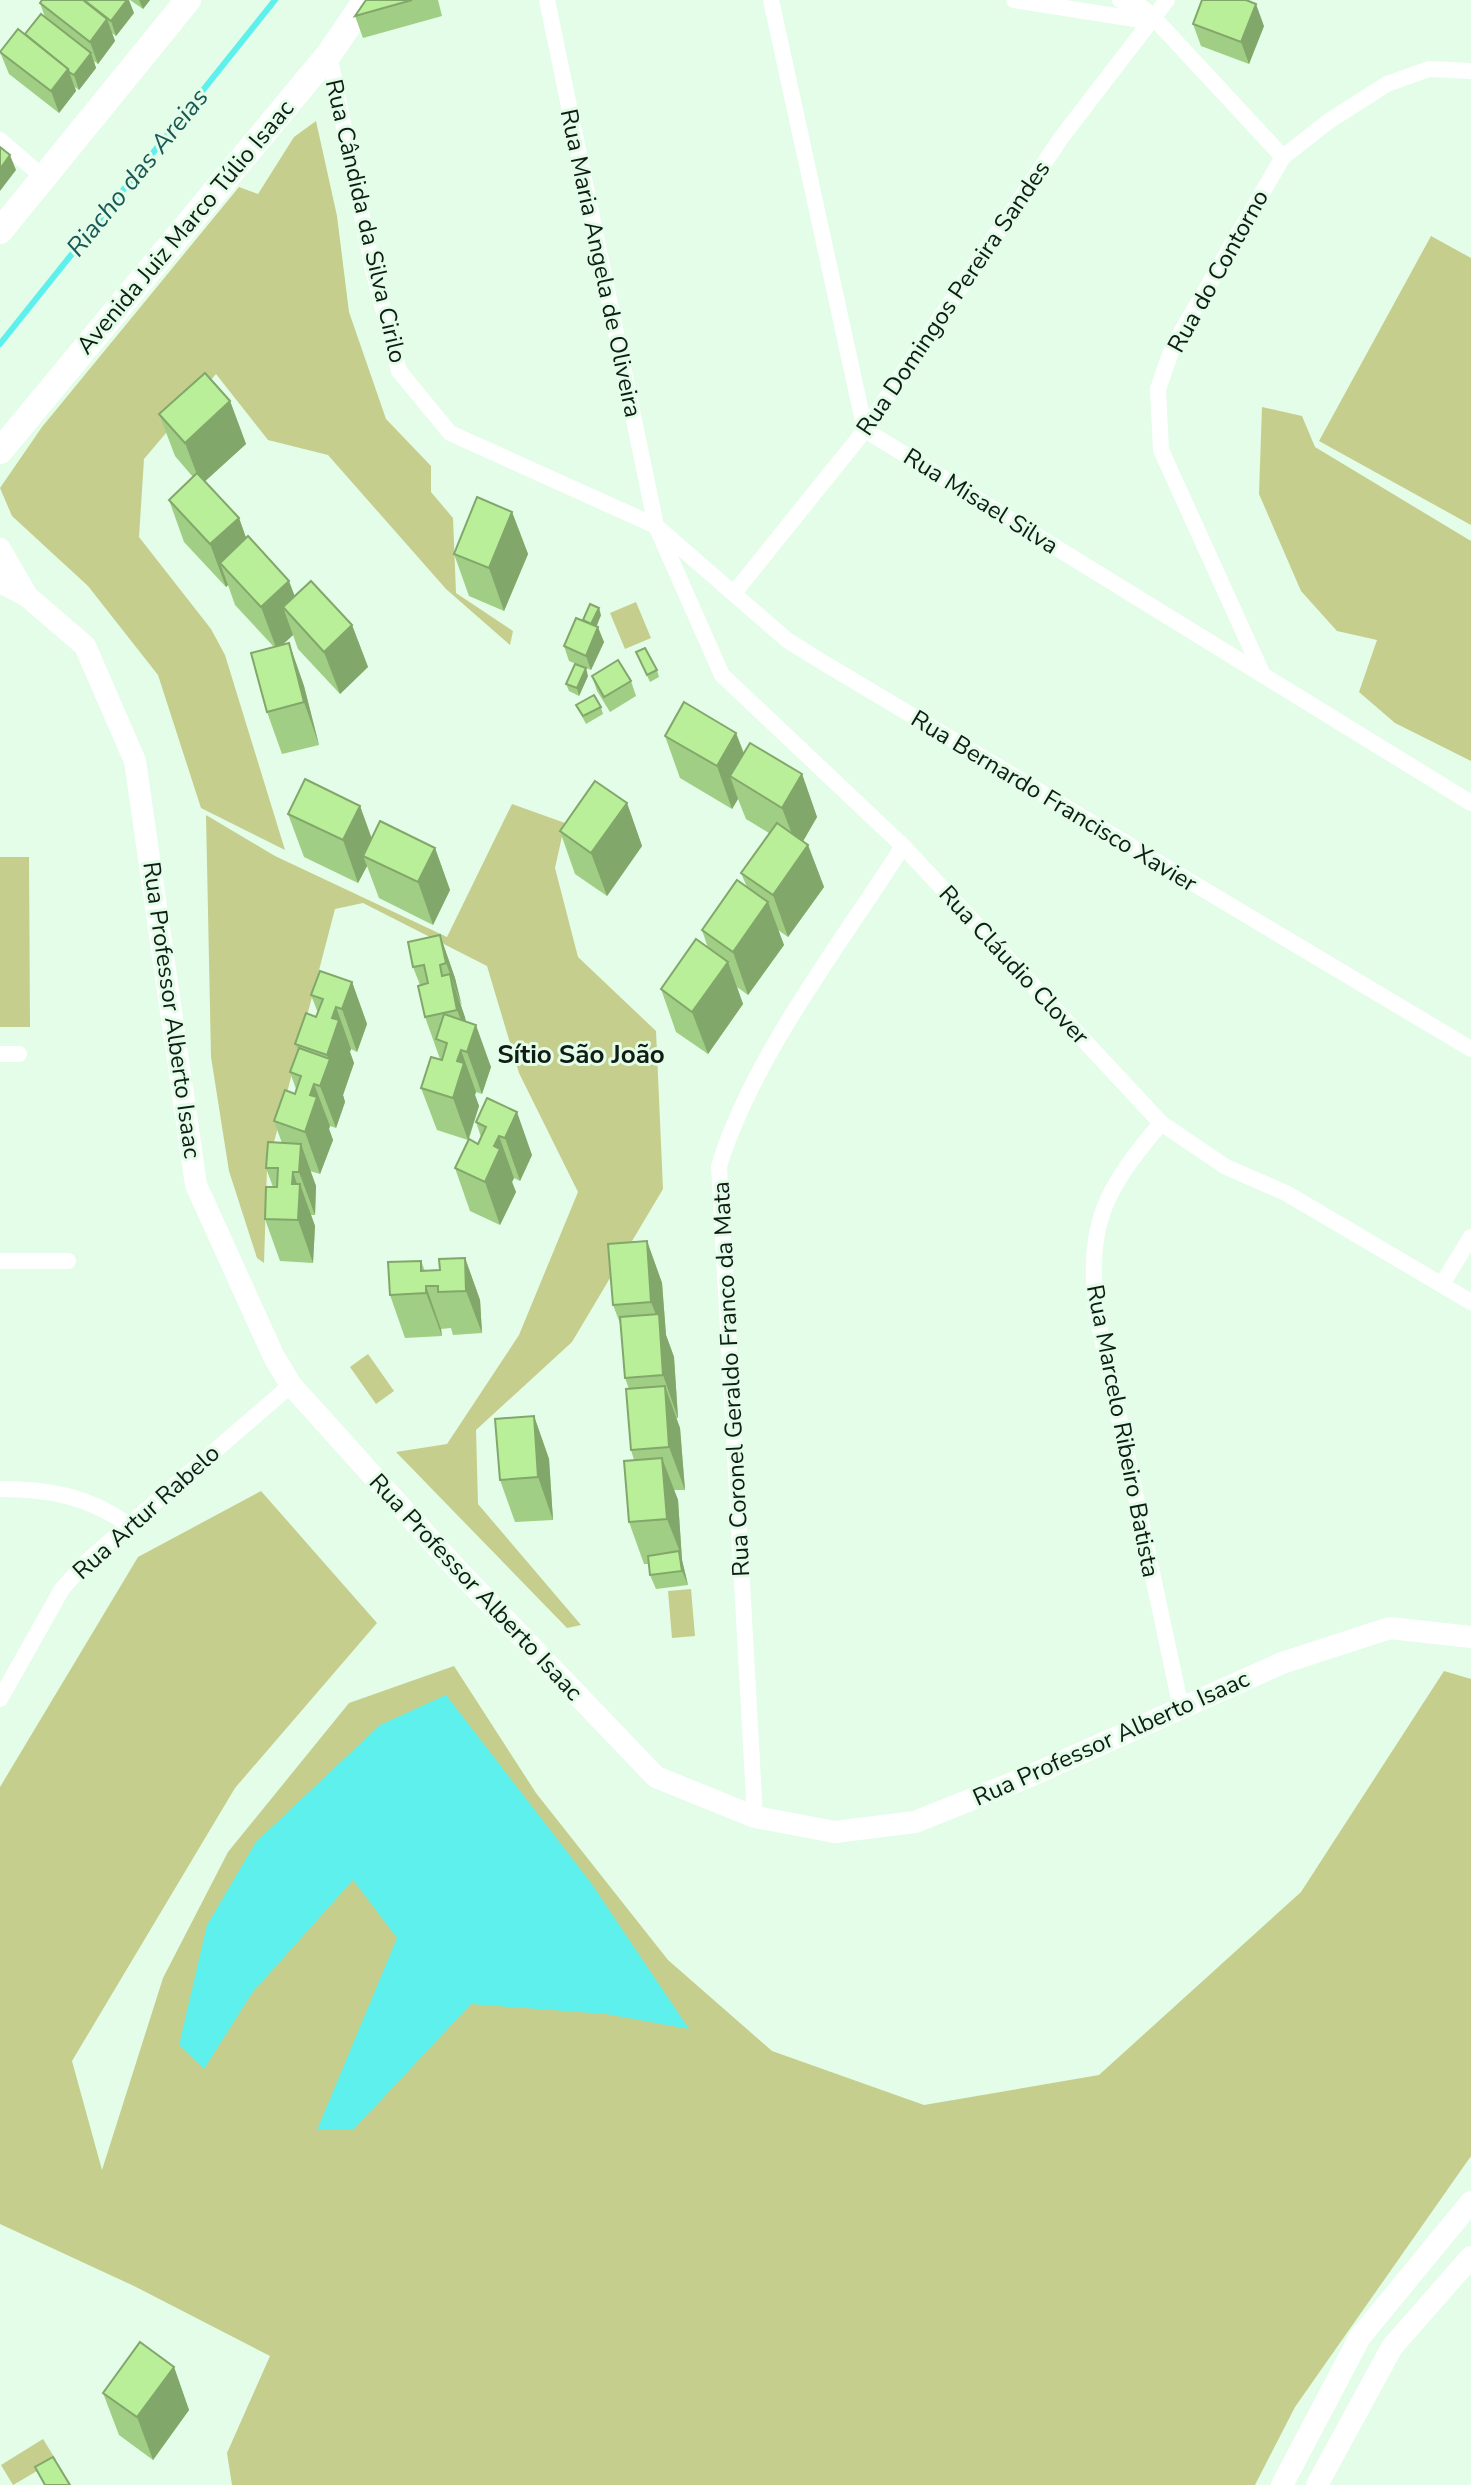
<svg xmlns="http://www.w3.org/2000/svg" width="1471" height="2485" font-family="'Nunito Sans',sans-serif">
	<rect width="100%" height="100%" fill="#e3fde9"/>
	<g fill="#c5ce8c">
		<polygon points="316,121 337,216 349,312 386,419 431,466 431,492 453,518 456,593 513,631 510,645 446,589 328,455 268,440 216,374 144,459 139,537 211,629 225,655 285,850 201,808 158,675 88,586 12,516 0,488 42,427 239,187 258,194 294,137"/>
		<polygon points="1431,236 1471,258 1471,525 1319,441"/>
		<polygon points="1262,407 1302,416 1315,447 1471,541 1471,761 1395,723 1359,692 1377,640 1337,631 1301,591 1259,494"/>
		<polygon points="636,602 651,638 625,649 610,613"/>
		<polygon points="512,804 565,823 555,868 578,957 656,1031 663,1189 572,1342 476,1430 478,1504 581,1625 567,1628 396,1452 447,1444 519,1335 578,1192 519,1073 487,966 363,903 335,909 267,1169 264,1263 257,1258 229,1171 211,1057 206,815 275,856 447,937"/>
		<polygon points="0,857 29,857 30,1027 0,1027"/>
		<polygon points="368,1354 394,1391 376,1404 350,1367"/>
		<polygon points="261,1491 377,1623 235,1788 72,2061 102,2170 163,1978 228,1852 349,1703 454,1666 536,1793 668,1960 772,2051 924,2105 1099,2075 1301,1892 1444,1671 1471,1679 1471,2156 1295,2407 1255,2485 232,2485 227,2453 270,2356 134,2286 0,2224 0,1787 138,1557"/>
		<polygon points="691,1589 695,1636 672,1638 668,1591"/>
		<polygon points="43,2439 56,2460 13,2485 1,2465"/>
	</g>
	<polygon fill="#5df0ec" points="446,1695 591,1883 689,2029 606,2014 471,2004 354,2129 317,2130 397,1938 353,1880 252,1993 204,2069 179,2045 207,1925 256,1842 380,1725"/>
	<g fill="none" stroke-linecap="round" stroke-linejoin="round">
		<polyline stroke="#5df0ec" stroke-width="6" points="0,344 275,0"/>
		<g stroke="#fff" stroke-width="16">
			<polyline points="547,0 656,526 722,675 903,846 1161,1123 1226,1167 1286,1193 1471,1302"/>
			<polyline points="771,0 865,430 1471,803"/>
			<polyline points="1014,0 1141,20 1154,18 1143,8 1120,0"/>
			<polyline points="1154,18 1283,157"/>
			<polyline points="329,54 373,270 399,371 450,433 656,526 787,640 814,657 1471,1049"/>
			<polyline points="0,140 44,178"/>
			<polyline points="734,593 865,430 1061,138 1167,0"/>
			<polyline points="1263,675 1161,450 1158,389 1173,346 1283,157 1329,121 1387,84 1429,69 1471,71"/>
			<polyline points="0,1054 19,1054"/>
			<path d="M1161,1123c-56,67 -74,98 -65,187l85,398"/>
			<polyline points="0,1261 68,1261"/>
			<polyline points="1442,1284 1471,1237"/>
			<path d="M0,1489c49,0 88,7 129,36"/>
			<polyline points="0,1699 62,1589 86,1562 291,1385"/>
			<path d="M755,1817l-36,-651c34,-110 121,-221 184,-320"/>
		</g>
		<g stroke="#fff" stroke-width="22">
			<polyline points="0,549 27,596 0,582"/>
			<polyline points="27,596 85,646 135,761 196,1185 274,1357 291,1385 456,1568 656,1777 755,1817 835,1832 915,1822 1030,1776 1282,1663 1390,1628 1471,1637"/>
			<polyline points="1282,2485 1360,2337 1471,2202"/>
			<polyline points="1317,2485 1392,2347 1471,2257"/>
		</g>
		<g stroke="#fff" stroke-width="26">
			<polyline points="0,231 188,0"/>
			<polyline points="0,451 329,54 366,0"/>
		</g>
	</g>
	<g fill="#a0ce84">
		<polygon points="130,0 150,0 143,9"/>
		<polygon points="366,0 438,0 442,16 363,38 355,16"/>
		<polygon points="40,3 134,13 116,36 112,33 115,41 98,64 94,61 96,68 79,90 75,87 76,91 59,113 9,74 0,52 25,34 45,17"/>
		<polygon points="1193,24 1264,26 1249,64 1201,46"/>
		<polygon points="230,401 246,444 205,481 239,518 246,538 295,596 352,625 368,667 340,694 298,649 293,635 282,645 289,643 304,686 319,745 282,754 267,712 274,647 235,605 228,585 226,587 184,542 169,500 193,477 175,456 159,414"/>
		<polygon points="512,512 528,554 504,611 469,596 454,554"/>
		<polygon points="601,615 596,626 604,642 591,670 569,661 564,646 583,620"/>
		<polygon points="636,652 657,670 659,677 650,682"/>
		<polygon points="588,676 579,696 569,691 566,684"/>
		<polygon points="592,676 631,681 636,696 610,712 597,691"/>
		<polygon points="576,705 601,707 603,714 586,724"/>
		<polygon points="736,733 744,753 802,774 817,817 803,841 808,845 824,887 788,937 778,930 784,945 748,995 737,987 743,1004 708,1054 676,1032 661,989 708,948 702,930 747,887 741,873 769,833 746,819 738,799 732,809 680,778 665,736"/>
		<polygon points="627,803 642,846 607,896 575,874 560,831"/>
		<polygon points="360,806 372,839 435,848 450,890 433,925 379,898 367,866 358,883 304,857 288,814"/>
		<polygon points="440,935 455,978 461,1006 466,1022 491,1067 482,1094 476,1092 475,1095 479,1106 469,1139 478,1144 481,1137 476,1122 487,1098 532,1155 520,1181 514,1178 512,1182 516,1192 500,1225 470,1211 455,1168 468,1140 437,1130 421,1088 442,1059 440,1059 425,1017 420,985 413,967"/>
		<polygon points="352,982 367,1024 357,1052 351,1049 350,1052 354,1063 343,1095 345,1102 336,1128 330,1126 329,1129 333,1140 320,1174 310,1171 316,1186 315,1215 311,1215 315,1226 313,1263 280,1261 265,1219 273,1187 266,1168 282,1143 274,1121 295,1094 296,1089 290,1072 298,1050 295,1044 316,1017 318,1013 311,995"/>
		<polygon points="647,1241 662,1283 666,1335 674,1357 678,1418 676,1418 680,1428 685,1490 674,1490 678,1500 682,1560 688,1585 656,1589 650,1575 649,1564 644,1564 629,1522 634,1460 631,1450 629,1389 625,1378 621,1326 613,1305"/>
		<polygon points="465,1258 480,1300 482,1333 453,1335 451,1328 441,1329 442,1336 405,1338 390,1295 421,1261 425,1271 440,1270"/>
		<polygon points="534,1416 549,1459 553,1520 515,1522 500,1480"/>
		<polygon points="174,2367 189,2410 153,2460 119,2435 103,2393"/>
	</g>
	<g fill="#82a76b">
		<polygon points="127,0 129,0 134,13 116,36 111,21"/>
		<polygon points="139,0 150,0 143,9"/>
		<polygon points="1256,4 1264,26 1249,64 1241,42"/>
		<polygon points="107,19 115,41 98,64 90,42"/>
		<polygon points="91,53 96,68 79,90 74,75"/>
		<polygon points="68,69 76,91 59,113 51,91"/>
		<polygon points="10,155 16,170 0,191 0,169"/>
		<polygon points="230,401 246,444 201,485 185,443"/>
		<polygon points="512,512 528,554 504,611 489,568"/>
		<polygon points="239,518 254,560 220,563 228,585 226,587 210,544"/>
		<polygon points="289,581 305,623 283,607 293,635 277,650 261,607"/>
		<polygon points="599,608 601,615 594,633 591,625"/>
		<polygon points="352,625 368,667 340,694 324,652"/>
		<polygon points="598,627 604,642 591,670 586,656"/>
		<polygon points="289,643 304,686 319,745 304,702"/>
		<polygon points="586,668 588,676 579,696 577,688"/>
		<polygon points="736,733 752,776 730,776 738,799 732,809 717,766"/>
		<polygon points="802,774 817,817 798,850 782,808"/>
		<polygon points="627,803 642,846 607,896 591,853"/>
		<polygon points="360,806 375,848 363,856 367,866 358,883 343,840"/>
		<polygon points="808,845 824,887 788,937 773,895"/>
		<polygon points="435,848 450,890 433,925 418,882"/>
		<polygon points="768,902 784,945 748,995 733,952"/>
		<polygon points="440,935 455,978 462,1006 446,963"/>
		<polygon points="728,962 743,1004 708,1054 692,1012"/>
		<polygon points="450,974 465,1017 470,1042 476,1025 491,1067 482,1094 467,1052 470,1044 457,1010"/>
		<polygon points="352,982 367,1024 357,1052 342,1009"/>
		<polygon points="336,1007 351,1049 350,1052 354,1063 343,1095 345,1102 336,1128 320,1086 329,1061 327,1055 332,1018"/>
		<polygon points="461,1050 476,1092 475,1095 479,1106 468,1140 453,1098 457,1061"/>
		<polygon points="314,1084 330,1126 329,1129 333,1140 320,1174 305,1132 310,1095"/>
		<polygon points="517,1112 532,1155 520,1181 505,1138"/>
		<polygon points="499,1136 514,1178 512,1182 516,1192 500,1225 485,1182 494,1146"/>
		<polygon points="301,1144 316,1186 315,1215 299,1172"/>
		<polygon points="293,1172 299,1190 300,1184 315,1226 313,1263 298,1220 292,1184"/>
		<polygon points="647,1241 662,1283 666,1335 674,1357 678,1418 663,1375 659,1323 651,1302"/>
		<polygon points="465,1258 480,1300 482,1333 466,1291"/>
		<polygon points="426,1286 441,1329 442,1336 426,1293"/>
		<polygon points="665,1386 680,1428 685,1490 669,1447"/>
		<polygon points="534,1416 549,1459 553,1520 538,1477"/>
		<polygon points="662,1458 678,1500 682,1560 688,1585 682,1571 680,1552 667,1519"/>
		<polygon points="174,2367 189,2410 153,2460 137,2417"/>
	</g>
	<g fill="#baef99" stroke="#82a76b" stroke-width="2">
		<polygon points="42,0 83,0 107,19 90,42 40,3"/>
		<polygon points="84,0 127,0 111,21"/>
		<polygon points="366,0 412,0 355,16"/>
		<polygon points="1202,0 1246,0 1256,4 1241,42 1193,24"/>
		<polygon points="41,14 91,53 74,75 69,72 68,69 25,34"/>
		<polygon points="18,29 68,69 51,91 0,52"/>
		<polygon points="0,147 10,155 0,169"/>
		<polygon points="205,373 230,401 185,443 159,414"/>
		<polygon points="197,473 239,518 210,544 169,500"/>
		<polygon points="477,497 512,512 489,568 454,554"/>
		<polygon points="248,536 289,581 261,607 220,563"/>
		<polygon points="311,581 352,625 324,652 283,607"/>
		<polygon points="590,604 599,608 591,624 583,620"/>
		<polygon points="576,618 598,627 586,656 564,646"/>
		<polygon points="289,643 304,702 267,712 251,653"/>
		<polygon points="645,648 657,670 647,675 636,652"/>
		<polygon points="618,660 631,681 604,697 592,676"/>
		<polygon points="575,664 586,668 577,688 566,684"/>
		<polygon points="594,695 601,707 583,716 576,705"/>
		<polygon points="684,702 736,733 717,766 665,736"/>
		<polygon points="750,743 802,774 782,808 730,776"/>
		<polygon points="305,779 360,806 343,840 288,814"/>
		<polygon points="595,781 627,803 591,853 560,831"/>
		<polygon points="380,821 435,848 418,882 363,856"/>
		<polygon points="777,823 808,845 773,895 741,873"/>
		<polygon points="737,880 768,902 733,952 702,930"/>
		<polygon points="440,935 446,963 440,965 442,976 450,974 457,1010 425,1017 418,986 428,983 424,965 413,967 408,942"/>
		<polygon points="696,939 728,962 692,1012 661,989"/>
		<polygon points="320,971 352,982 342,1009 336,1007 332,1018 339,1020 327,1055 295,1044 306,1013 316,1017 323,999 311,995"/>
		<polygon points="444,1014 476,1025 467,1052 461,1050 457,1061 464,1063 453,1098 421,1088 431,1057 442,1060 447,1043 436,1039"/>
		<polygon points="299,1048 330,1059 320,1086 314,1084 310,1095 317,1097 305,1132 274,1121 285,1090 295,1094 301,1076 290,1072"/>
		<polygon points="487,1098 517,1112 505,1138 499,1136 494,1146 500,1149 485,1182 455,1168 469,1139 478,1144 486,1127 476,1122"/>
		<polygon points="268,1142 301,1144 299,1172 293,1172 292,1184 300,1184 298,1220 265,1219 266,1187 277,1187 278,1168 266,1168"/>
		<polygon points="647,1241 651,1302 613,1305 608,1244"/>
		<polygon points="465,1258 466,1291 438,1292 438,1286 426,1286 426,1293 390,1295 388,1262 421,1261 421,1271 440,1270 439,1259"/>
		<polygon points="659,1314 663,1375 625,1378 620,1317"/>
		<polygon points="665,1386 669,1447 631,1450 626,1389"/>
		<polygon points="534,1416 538,1477 500,1480 495,1419"/>
		<polygon points="662,1458 667,1519 629,1522 624,1461"/>
		<polygon points="679,1551 682,1571 650,1575 648,1556"/>
		<polygon points="140,2342 174,2367 137,2417 103,2393"/>
		<polygon points="53,2457 70,2485 45,2485 35,2467"/>
	</g>
	<g text-anchor="middle" stroke-width="6" stroke-linejoin="round" paint-order="stroke">
		<g font-size="24" fill="#101c14" stroke="#e3fde9">
			<text transform="translate(366 221) rotate(77)" y="8">Rua Cândida da Silva Cirilo</text>
			<text transform="translate(185 227) rotate(-50)" y="8">Avenida Juiz Marco Túlio Isaac</text>
			<text transform="translate(601 263) rotate(78)" y="8">Rua Maria Angela de Oliveira</text>
			<text transform="translate(1218 271) rotate(-61)" y="8">Rua do Contorno</text>
			<text transform="translate(953 298) rotate(-56)" y="8">Rua Domingos Pereira Sandes</text>
			<text transform="translate(981 501) rotate(32)" y="8">Rua Misael Silva</text>
			<text transform="translate(1054 801) rotate(31)" y="8">Rua Bernardo Francisco Xavier</text>
			<text transform="translate(1014 965) rotate(47)" y="8">Rua Cláudio Clover</text>
			<text transform="translate(172 1010) rotate(82)" y="8">Rua Professor Alberto Isaac</text>
			<text transform="translate(731 1379) rotate(-93)" y="8">Rua Coronel Geraldo Franco da Mata</text>
			<text transform="translate(1123 1431) rotate(79)" y="8">Rua Marcelo Ribeiro Batista</text>
			<text transform="translate(146 1512) rotate(-42)" y="8">Rua Artur Rabelo</text>
			<text transform="translate(476 1587) rotate(47)" y="8">Rua Professor Alberto Isaac</text>
			<text transform="translate(1111 1738) rotate(-24)" y="8">Rua Professor Alberto Isaac</text>
		</g>
		<g font-size="26" font-style="italic" fill="#1b5957" stroke="#e3fde9">
			<text transform="translate(137 172) rotate(-51)" y="9">Riacho das Areias</text>
		</g>
		<g font-size="26" font-weight="bold" fill="#101c14" stroke="#e3fde9">
			<text x="581" y="1063">Sítio São João</text>
		</g>
	</g>
</svg>
